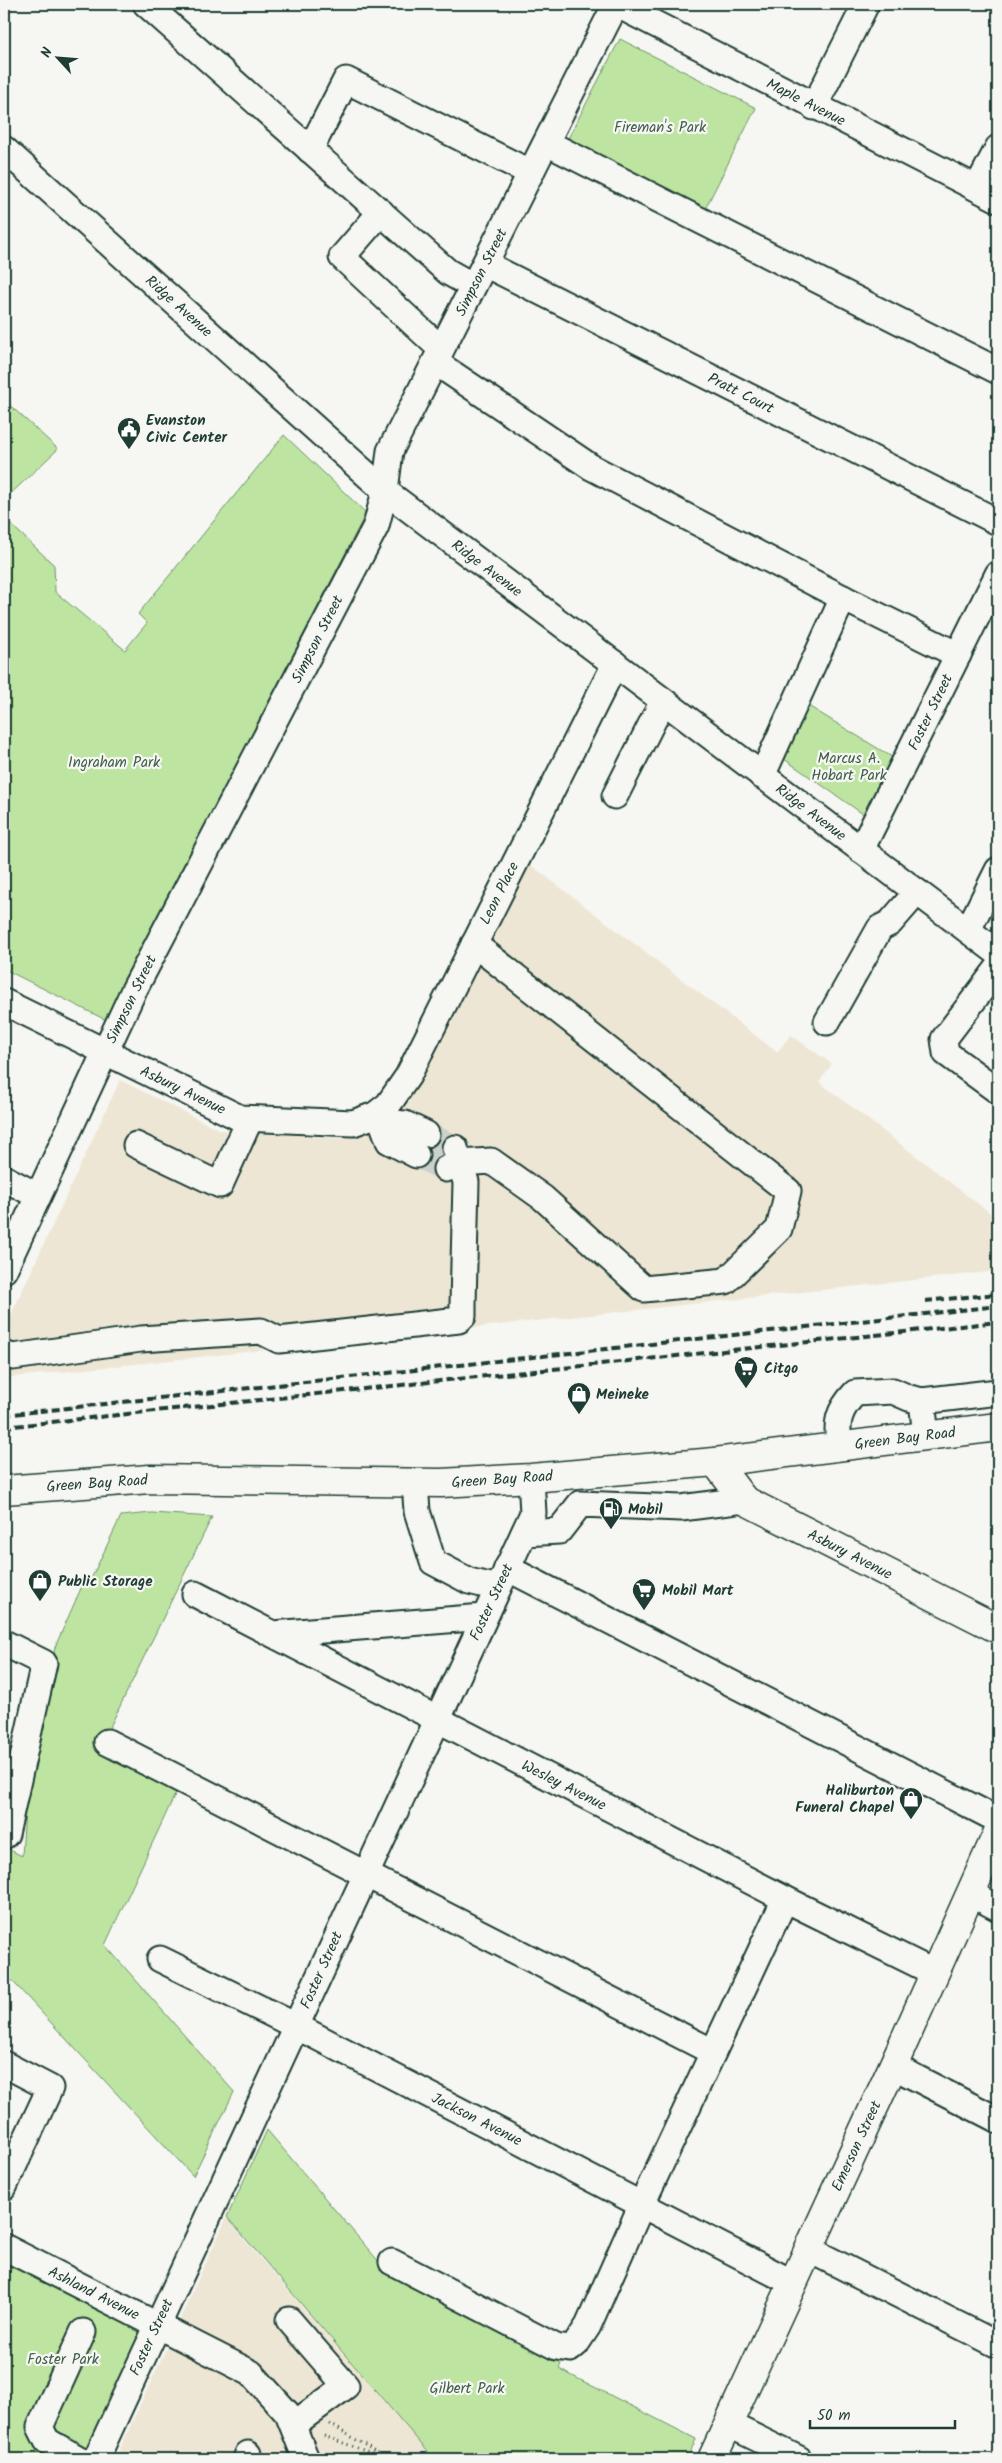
<svg xmlns="http://www.w3.org/2000/svg" width="1002" height="2463" font-family="Kalam,sans-serif">
	<rect width="100%" height="100%" fill="#f6f6f2"/>
	<filter id="ink" filterUnits="userSpaceOnUse"><feTurbulence type="fractalNoise" baseFrequency=".02" numOctaves="2"/><feDisplacementMap in="SourceGraphic" scale="10" xChannelSelector="R" yChannelSelector="G"/><feConvolveMatrix kernelMatrix="1 2 1 2 8 2 1 2 1" color-interpolation-filters="sRGB"/></filter>
	<g filter="url(#ink)">
		<g fill="#ede6d4">
			<polygon points="528,863 777,1052 791,1035 832,1064 819,1082 998,1219 998,1271 4,1378 4,1330 120,1080 220,1130 335,1138 354,1137 383,1125 398,1114 408,1102"/>
			<polygon points="227,2217 242,2237 434,2459 115,2459"/>
		</g>
		<g fill="#bde5a1" stroke="#6e916a">
			<polygon points="620,39 756,108 702,215 564,146"/>
			<polygon points="4,400 58,449 4,500"/>
			<polygon points="284,435 366,513 106,1020 4,969 4,518 54,565 55,592 125,650 147,623 138,614"/>
			<polygon points="800,701 892,757 863,814 777,754"/>
			<polygon points="152,1513 212,1517 106,1735 178,1788 105,1945 234,2092 193,2176 4,1972 4,1847 22,1856 25,1810 55,1647 86,1577 91,1579 121,1516"/>
			<polygon points="267,2130 380,2263 563,2357 559,2369 696,2439 687,2459 434,2459 227,2217"/>
			<polygon points="4,2263 142,2332 84,2459 4,2459"/>
		</g>
		<g fill="none" stroke-linecap="round" stroke-linejoin="round">
			<g stroke="#cbd1cc" stroke-width="25" stroke-dasharray="25 12" stroke-linecap="butt">
				<polyline points="426,1134 455,1148"/>
				<polyline points="416,1155 446,1169"/>
			</g>
			<g stroke="#1f3d34" stroke-width="29">
				<g id="minor">
					<polyline points="146,4 448,272 473,286"/>
					<polyline points="814,107 866,4"/>
					<polyline points="547,143 998,371"/>
					<polyline points="4,149 385,491 998,953"/>
					<polyline points="310,150 346,80 531,173"/>
					<polyline points="977,188 998,148"/>
					<polyline points="381,212 342,257 441,349"/>
					<polyline points="485,264 998,522"/>
					<polyline points="435,362 591,467 843,598 958,655"/>
					<polyline points="762,776 843,598"/>
					<polyline points="615,796 663,701"/>
					<polyline points="861,850 998,574"/>
					<polyline points="968,930 998,870"/>
					<polyline points="998,968 944,1039 946,1053 998,1091"/>
					<polyline points="4,1002 240,1118 353,1123 375,1115 388,1105 408,1076 615,664"/>
					<polyline points="827,1022 880,928 890,923 917,892"/>
					<polyline points="375,1115 382,1122 389,1141 416,1155"/>
					<polyline points="382,1122 405,1124 426,1134"/>
					<polyline points="136,1145 220,1185 250,1119"/>
					<polyline points="446,1169 460,1163 491,1161 543,1198 644,1289 726,1281 779,1229 788,1191 474,944"/>
					<polyline points="4,1178 38,1196"/>
					<polyline points="4,1270 133,992 376,526 385,491 390,451 616,4 998,199"/>
					<polyline points="4,1354 13,1357 141,1339 261,1331 279,1340 459,1320 463,1316 463,1305 466,1182 455,1148"/>
					<polyline points="922,1401 998,1392"/>
					<path d="M839,1446c-3,-24 -1,-35 16,-53l38,-2 16,7 13,3 4,35"/>
					<polyline points="415,1483 417,1511 433,1562 469,1581 498,1588"/>
					<polyline points="524,1533 559,1531 580,1504 681,1508 744,1500"/>
					<polyline points="507,1568 998,1820"/>
					<polyline points="195,1594 785,1899 935,1973"/>
					<polyline points="273,1634 484,1617"/>
					<polyline points="4,1643 44,1663 6,1834 4,1836"/>
					<polyline points="107,1742 713,2052"/>
					<polyline points="971,1894 998,1908"/>
					<polyline points="160,1959 296,2026 793,2283"/>
					<polyline points="4,2064 50,2088 4,2187"/>
					<polyline points="893,2066 998,2120"/>
					<polyline points="4,2247 251,2373 288,2414 306,2459"/>
					<polyline points="808,2249 998,2345"/>
					<polyline points="392,2262 556,2347 570,2349 576,2344 588,2326 642,2204 785,1899"/>
					<polyline points="289,2320 346,2386 293,2425"/>
					<polyline points="728,2424 799,2459"/>
					<polyline points="79,2459 47,2441 40,2427 83,2332"/>
					<polyline points="96,2459 533,1513 531,1478"/>
					<polyline points="246,2459 248,2454"/>
				</g>
			</g>
			<g stroke="#1f3d34" stroke-width="31">
				<g id="major">
					<polyline points="715,1462 744,1500 998,1629"/>
					<polyline points="4,1490 150,1479 441,1483 531,1478 715,1462 998,1427"/>
					<polyline points="712,2459 893,2066 998,1832"/>
				</g>
			</g>
			<g stroke="#1f3d34" stroke-width="3" stroke-dasharray="1 4" stroke-linecap="butt">
				<polyline points="330,2424 385,2457"/>
				<polyline points="324,2436 377,2455"/>
			</g>
			<use href="#minor" stroke="#f6f6f2" stroke-width="25"/>
			<use href="#major" stroke="#f6f6f2" stroke-width="28"/>
			<g stroke="#1f3d34" stroke-width="4" stroke-dasharray="8 4" stroke-linecap="butt">
				<polyline points="925,1301 998,1294"/>
				<polyline points="4,1415 998,1306"/>
				<polyline points="4,1427 998,1322"/>
			</g>
		</g>
	</g>
	<defs>
		<g id="civic-pin" transform="scale(1.25)"><path d="M0 17L-7.5 6A9.5 9.5 0 1 1 7.5 6Z" fill="#1f3d34" stroke="#f6f6f2"/><path d="M-.6-6.5H3V-4.5H.6V-3L4-1V1h2V6H-6V1h2V-1L-.6-3ZM-1.2 2.5V6h2.4V2.5Z" fill="#fff"/></g>
		<g id="supermarket-pin" transform="scale(1.25)"><path d="M0 17L-7.5 6A9.5 9.5 0 1 1 7.5 6Z" fill="#1f3d34" stroke="#f6f6f2"/><path d="M-6-5.5h2.5l.6 2H6L4.5 2H-2.5L-4.4-4H-6ZM-1.5 3.2a1.3 1.3 0 1 0 .1 0ZM3 3.2a1.3 1.3 0 1 0 .1 0Z" fill="#fff"/></g>
		<g id="shop-pin" transform="scale(1.25)"><path d="M0 17L-7.5 6A9.5 9.5 0 1 1 7.5 6Z" fill="#1f3d34" stroke="#f6f6f2"/><path d="M-5-2.5h2.3a2.7 3.5 0 0 1 5.4 0H5L5.5 6h-11ZM-1.5-2.5h3a1.5 2.3 0 0 0-3 0Z" fill="#fff"/></g>
		<g id="fuel-pin" transform="scale(1.25)"><path d="M0 17L-7.5 6A9.5 9.5 0 1 1 7.5 6Z" fill="#1f3d34" stroke="#f6f6f2"/><path d="M-5.5-6h7V0h2V4h1.3V-2.5L3-4.5l.8-.8L6-3V5H2.5V1h-1V6h-7ZM-4.2-4.7v3.2H.2V-4.7Z" fill="#fff"/></g>
	</defs>
	<g fill-rule="evenodd">
		<use href="#civic-pin" x="129" y="429"/>
		<use href="#supermarket-pin" x="746" y="1368"/>
		<use href="#shop-pin" x="579" y="1394"/>
		<use href="#fuel-pin" x="611" y="1509"/>
		<use href="#shop-pin" x="40" y="1581"/>
		<use href="#supermarket-pin" x="644" y="1590"/>
		<use href="#shop-pin" x="911" y="1799"/>
	</g>
	<g text-anchor="middle" stroke-width="4.5" stroke-linejoin="round" paint-order="stroke">
		<g font-size="15" fill="#1f3d34" stroke="#f6f6f2">
			<text transform="translate(806 102) rotate(27)" y="5">Maple Avenue</text>
			<text transform="translate(481 272) rotate(-63)" y="5">Simpson Street</text>
			<text transform="translate(179 306) rotate(42)" y="5">Ridge Avenue</text>
			<text transform="translate(741 393) rotate(27)" y="5">Pratt Court</text>
			<text transform="translate(487 568) rotate(37)" y="5">Ridge Avenue</text>
			<text transform="translate(317 639) rotate(-63)" y="5">Simpson Street</text>
			<text transform="translate(930 712) rotate(-64)" y="5">Foster Street</text>
			<text transform="translate(811 812) rotate(37)" y="5">Ridge Avenue</text>
			<text transform="translate(499 893) rotate(-63)" y="5">Leon Place</text>
			<text transform="translate(131 999) rotate(-64)" y="5">Simpson Street</text>
			<text transform="translate(183 1090) rotate(26)" y="5">Asbury Avenue</text>
			<text transform="translate(905 1438) rotate(-7)" y="5">Green Bay Road</text>
			<text transform="translate(502 1479) rotate(-4)" y="5">Green Bay Road</text>
			<text transform="translate(97 1483) rotate(-4)" y="5">Green Bay Road</text>
			<text transform="translate(850 1554) rotate(27)" y="5">Asbury Avenue</text>
			<text transform="translate(491 1602) rotate(-65)" y="5">Foster Street</text>
			<text transform="translate(564 1785) rotate(27)" y="5">Wesley Avenue</text>
			<text transform="translate(321 1970) rotate(-66)" y="5">Foster Street</text>
			<text transform="translate(477 2119) rotate(27)" y="5">Jackson Avenue</text>
			<text transform="translate(856 2146) rotate(-65)" y="5">Emerson Street</text>
			<text transform="translate(94 2293) rotate(27)" y="5">Ashland Avenue</text>
			<text transform="translate(151 2337) rotate(-65)" y="5">Foster Street</text>
		</g>
		<g font-size="15" fill="#3f5f4a" stroke="#f6f6f2">
			<text x="660" y="132">Fireman's Park</text>
			<text x="849" y="763">Marcus A.<tspan x="849" dy="17">Hobart Park</tspan></text>
			<text x="114" y="767">Ingraham Park</text>
			<text x="63" y="2364">Foster Park</text>
			<text x="467" y="2393">Gilbert Park</text>
		</g>
		<g font-size="15" font-weight="bold" fill="#1f3d34" stroke="#f6f6f2" text-anchor="start">
			<text x="146" y="425">Evanston<tspan x="146" dy="17">Civic Center</tspan></text>
			<text x="764" y="1373">Citgo</text>
			<text x="596" y="1399">Meineke</text>
			<text x="628" y="1514">Mobil</text>
			<text x="58" y="1586">Public Storage</text>
			<text x="662" y="1595">Mobil Mart</text>
			<text x="894" y="1795" text-anchor="end">Haliburton<tspan x="894" dy="17">Funeral Chapel</tspan></text>
		</g>
	</g>
	<rect width="1002" height="2463" fill="none" stroke="#f6f6f2" stroke-width="20"/>
	<rect x="10" y="10" width="982" height="2443" fill="none" stroke="#1f3d34" stroke-width="2" filter="url(#ink)"/>
	<g transform="translate(58 58) rotate(296)" stroke="#f6f6f2" stroke-width="4" paint-order="stroke">
	<path d="M0-4L9 19L0 12L-9 19Z" fill="#1f3d34"/>
	<text y="-8" font-size="14" font-weight="bold" text-anchor="middle" fill="#1f3d34">N</text>
	</g>
	<path d="M810 2420v8h145v-8" fill="none" stroke="#1f3d34" stroke-width="2.5"/>
	<text x="817" y="2420" font-size="15" fill="#1f3d34" stroke="#f6f6f2" stroke-width="4" paint-order="stroke">50 m</text>
</svg>
